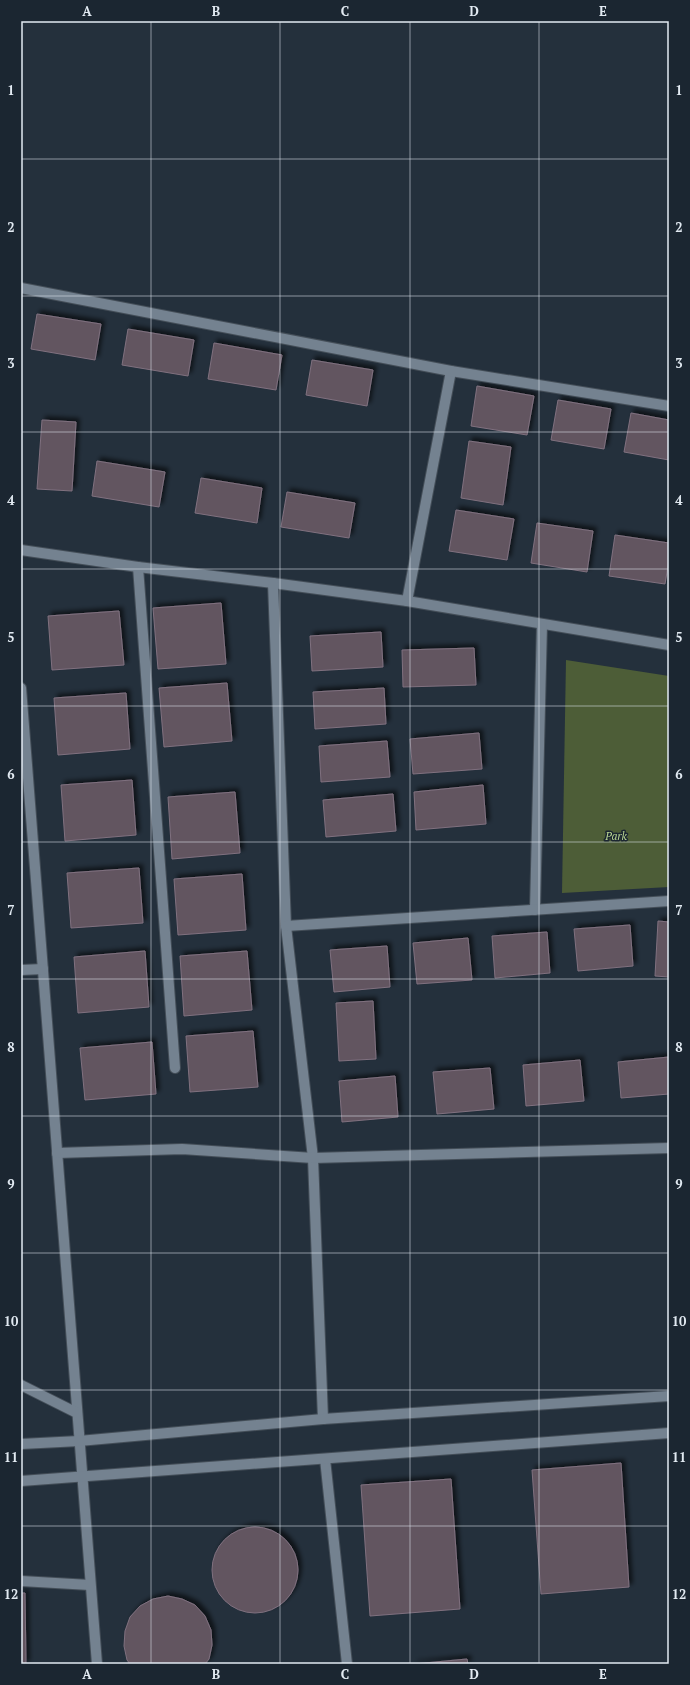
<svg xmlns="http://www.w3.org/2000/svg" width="690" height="1685" font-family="'PT Serif',serif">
	<defs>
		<filter id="shadow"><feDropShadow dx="3.5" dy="-3.5" stdDeviation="2" flood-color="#0009"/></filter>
	</defs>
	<rect width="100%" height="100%" fill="#24303c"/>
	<polygon fill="#4d5d37" points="566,660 669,676 669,887 562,893"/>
	<g fill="#625461" stroke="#80717f" filter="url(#shadow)">
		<polygon points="37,314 101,324 95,360 31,349"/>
		<polygon points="128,329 194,340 188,376 122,365"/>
		<polygon points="214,343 282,355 276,390 208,379"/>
		<polygon points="312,360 373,370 367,406 306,395"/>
		<polygon points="477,386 534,396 527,435 471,426"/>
		<polygon points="558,400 611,409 604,449 551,440"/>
		<polygon points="631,413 669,420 669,460 624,452"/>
		<polygon points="42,420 76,422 72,491 37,489"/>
		<polygon points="469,441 511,447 503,505 461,498"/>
		<polygon points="97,461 165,472 159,507 92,496"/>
		<polygon points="201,478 262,488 257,523 195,513"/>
		<polygon points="287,492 355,503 349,538 281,527"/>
		<polygon points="456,510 514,519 507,560 449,551"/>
		<polygon points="537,523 593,531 587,572 531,563"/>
		<polygon points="615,535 669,543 669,560 665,584 609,576"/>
		<polygon points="221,603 226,664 158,669 153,608"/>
		<polygon points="119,611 124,665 52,670 48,616"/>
		<polygon points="381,632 383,667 312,671 310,636"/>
		<polygon points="474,648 476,685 403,687 402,650"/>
		<polygon points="227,683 232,741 164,747 159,688"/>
		<polygon points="384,688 386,724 315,729 313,692"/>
		<polygon points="126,693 130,749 58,755 54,698"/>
		<polygon points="479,733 482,769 413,774 410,739"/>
		<polygon points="387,741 390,777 321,782 319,746"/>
		<polygon points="132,780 136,835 65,841 61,785"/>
		<polygon points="483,785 486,824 416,830 414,792"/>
		<polygon points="235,792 240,853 172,859 168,797"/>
		<polygon points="393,794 396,831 326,837 323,800"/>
		<polygon points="139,868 143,923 71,928 67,873"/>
		<polygon points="242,874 246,930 178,935 174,879"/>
		<polygon points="658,921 669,922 669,977 655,976"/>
		<polygon points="630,925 633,966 578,971 574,929"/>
		<polygon points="547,932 550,973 495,978 492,936"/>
		<polygon points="468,938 472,980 417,984 413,943"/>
		<polygon points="387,946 390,987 334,992 330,950"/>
		<polygon points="145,951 149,1007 78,1013 74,957"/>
		<polygon points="247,951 252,1010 184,1016 180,956"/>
		<polygon points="373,1001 376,1059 339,1061 336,1003"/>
		<polygon points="253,1031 258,1087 190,1092 186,1036"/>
		<polygon points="152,1042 156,1094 85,1100 80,1048"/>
		<polygon points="669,1057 669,1094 621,1098 618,1062"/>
		<polygon points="580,1060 584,1101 526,1106 523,1065"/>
		<polygon points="490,1068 494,1109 437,1114 433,1072"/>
		<polygon points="395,1076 398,1117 342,1122 339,1081"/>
		<polygon points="621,1463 629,1587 541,1594 532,1470"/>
		<polygon points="451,1479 460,1609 370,1616 361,1485"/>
		<circle cx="255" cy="1570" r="43"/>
		<polygon points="21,1593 25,1593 26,1664 21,1664"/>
		<polygon points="168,1596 182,1599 195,1605 205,1616 211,1630 212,1645 209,1659 205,1664 130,1664 127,1660 124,1646 125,1631 130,1617 140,1606 153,1599"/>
		<polygon points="467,1659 468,1664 414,1664"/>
	</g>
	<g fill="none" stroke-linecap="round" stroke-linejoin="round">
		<g stroke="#444e58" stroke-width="12">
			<g id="service">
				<polyline points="138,567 175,1068"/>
				<polyline points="21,1581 90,1585"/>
			</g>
		</g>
		<g stroke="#444e58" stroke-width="12">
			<g id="minor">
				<polyline points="21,550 138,567 273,583 407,601 669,645"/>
				<polyline points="273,583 286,926 313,1158 323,1419"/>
				<polyline points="407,601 451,371"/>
				<polyline points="21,688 97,1664"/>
				<polyline points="535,910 542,624"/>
				<polyline points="286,926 669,901"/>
				<polyline points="21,970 43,969"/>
				<polyline points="57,1153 182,1149 313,1158 669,1148"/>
				<polyline points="21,1385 77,1413"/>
				<polyline points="325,1459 347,1664"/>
			</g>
		</g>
		<g stroke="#444e58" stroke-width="12">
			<g id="tertiary">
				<polyline points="21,288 451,371 669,406"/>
				<polyline points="21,1444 79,1441 323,1419 669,1396"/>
				<polyline points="21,1481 669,1433"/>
			</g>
		</g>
		<use href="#service" stroke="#748290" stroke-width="10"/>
		<use href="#minor" stroke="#748290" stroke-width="10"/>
		<use href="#tertiary" stroke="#748290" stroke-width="10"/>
	</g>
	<path fill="none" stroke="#e2eaf2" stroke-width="1" stroke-opacity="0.55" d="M151,21v1643M280,21v1643M410,21v1643M539,21v1643M21,159h648M21,296h648M21,432h648M21,569h648M21,706h648M21,842h648M21,979h648M21,1116h648M21,1253h648M21,1390h648M21,1526h648"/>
	<g text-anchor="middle" stroke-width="3" stroke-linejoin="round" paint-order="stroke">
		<g font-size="11" font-style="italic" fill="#bad692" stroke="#1b2631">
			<text x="616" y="840">Park</text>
		</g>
	</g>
	<rect width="690" height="1685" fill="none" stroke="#1b2631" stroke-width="44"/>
	<rect x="22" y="22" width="646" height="1641" fill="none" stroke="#e2eaf2" stroke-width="1.5"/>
	<g font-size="13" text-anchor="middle" font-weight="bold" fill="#e2eaf2">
		<text x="87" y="16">A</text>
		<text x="216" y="16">B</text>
		<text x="345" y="16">C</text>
		<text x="474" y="16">D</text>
		<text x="603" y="16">E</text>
		<text x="11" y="95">1</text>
		<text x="679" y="95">1</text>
		<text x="11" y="232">2</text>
		<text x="679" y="232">2</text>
		<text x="11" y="368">3</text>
		<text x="679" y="368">3</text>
		<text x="11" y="505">4</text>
		<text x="679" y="505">4</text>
		<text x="11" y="642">5</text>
		<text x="679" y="642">5</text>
		<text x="11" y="779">6</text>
		<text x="679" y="779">6</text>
		<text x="11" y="915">7</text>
		<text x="679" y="915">7</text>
		<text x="11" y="1052">8</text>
		<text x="679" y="1052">8</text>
		<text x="11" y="1189">9</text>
		<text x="679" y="1189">9</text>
		<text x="11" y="1326">10</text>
		<text x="679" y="1326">10</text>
		<text x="11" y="1462">11</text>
		<text x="679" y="1462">11</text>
		<text x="11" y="1599">12</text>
		<text x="679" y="1599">12</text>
		<text x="87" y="1679">A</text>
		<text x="216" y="1679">B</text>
		<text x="345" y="1679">C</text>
		<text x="474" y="1679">D</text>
		<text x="603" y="1679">E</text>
	</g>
</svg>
